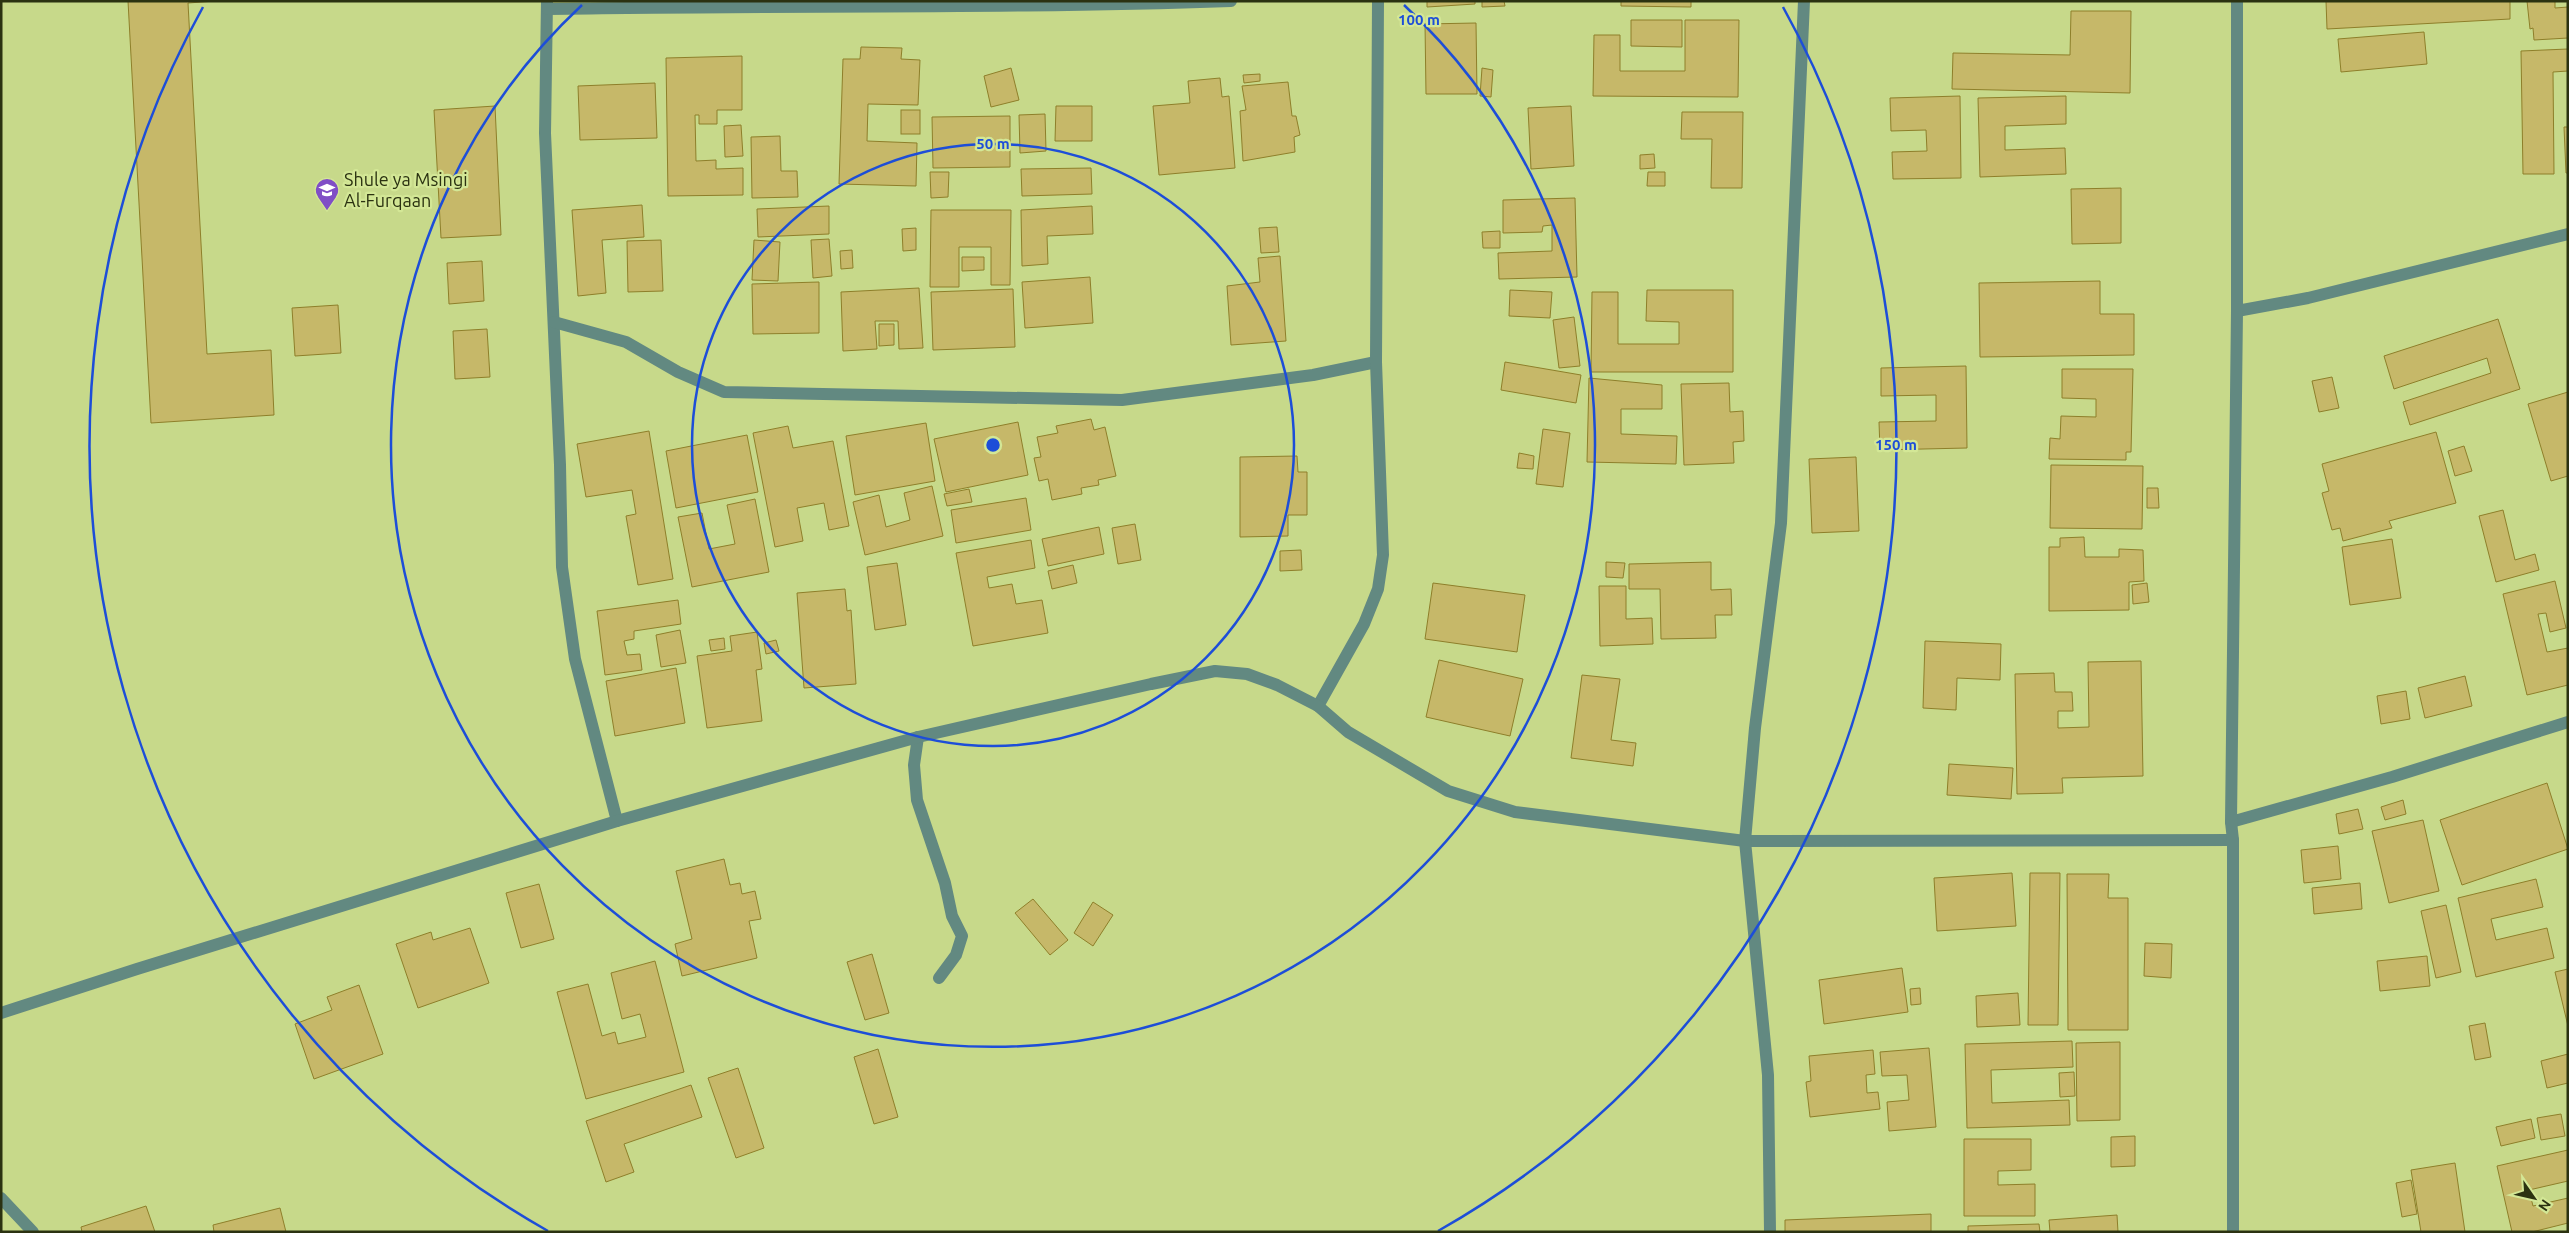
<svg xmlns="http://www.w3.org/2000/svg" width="2569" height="1233" font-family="Ubuntu,sans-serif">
	<rect width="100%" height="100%" fill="#c7d98a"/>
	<g fill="#c6b869" stroke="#8e7f2a">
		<polygon points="128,1 215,1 188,3 207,354 271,350 274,415 151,423"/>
		<polygon points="1427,1 1475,1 1475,4 1427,7"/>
		<polygon points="1482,1 1504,1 1505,6 1482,7"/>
		<polygon points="1621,1 1691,1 1691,7 1621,6"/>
		<polygon points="2326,1 2510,1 2510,19 2327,29"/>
		<polygon points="2527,1 2555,1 2555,8 2568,7 2568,38 2534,40 2533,28 2530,29"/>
		<polygon points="2071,11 2131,11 2130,93 1952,89 1953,53 2070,55"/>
		<polygon points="1631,20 1682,20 1682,47 1631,46"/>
		<polygon points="1685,20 1739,20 1738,97 1593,96 1594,35 1620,35 1620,71 1685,71"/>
		<polygon points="1476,23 1477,94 1426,94 1425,24"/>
		<polygon points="2424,32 2427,64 2341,72 2338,39"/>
		<polygon points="861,47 902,48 901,59 920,60 918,105 868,104 867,141 917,143 916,186 839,184 843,59 860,59"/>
		<polygon points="2568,49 2568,71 2553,72 2554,174 2523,174 2521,51"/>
		<polygon points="742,56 742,110 717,110 717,124 699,124 699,115 695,115 696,161 716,160 716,169 743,168 743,195 668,196 666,58"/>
		<polygon points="1011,68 1019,100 991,107 984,76"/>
		<polygon points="1482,68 1493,70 1491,97 1480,96"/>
		<polygon points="1260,74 1260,81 1244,83 1243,75"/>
		<polygon points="1220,78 1222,97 1229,96 1235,168 1159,175 1153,106 1190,103 1188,81"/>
		<polygon points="1288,82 1292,116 1296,116 1300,135 1294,137 1295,152 1243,161 1240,111 1246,110 1242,86"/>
		<polygon points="655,83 657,138 580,140 578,86"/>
		<polygon points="1960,96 1961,178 1893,179 1892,152 1927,151 1926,130 1891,131 1890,98"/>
		<polygon points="2066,96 2066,124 2005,126 2005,150 2065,148 2066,174 1980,177 1978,98"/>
		<polygon points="495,106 501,235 441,238 434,110"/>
		<polygon points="1056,106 1092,106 1092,141 1055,141"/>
		<polygon points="1571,106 1574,166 1531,169 1528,108"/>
		<rect x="901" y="110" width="19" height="24"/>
		<polygon points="1682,112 1743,112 1742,188 1711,188 1712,139 1681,139"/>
		<polygon points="1045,114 1046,151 1020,153 1019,115"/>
		<polygon points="1010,116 1010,167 933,168 932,117"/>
		<polygon points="741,125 743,156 725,157 724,126"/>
		<polygon points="2564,127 2568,127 2568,173 2566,173"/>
		<polygon points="780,136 781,171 797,171 798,197 752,198 751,137"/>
		<polygon points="1654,154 1655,168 1640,169 1640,155"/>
		<polygon points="1091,168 1092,194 1022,196 1021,169"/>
		<polygon points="930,172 949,172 948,197 931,198"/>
		<polygon points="1648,172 1665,172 1665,186 1647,186"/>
		<polygon points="2121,188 2121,243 2072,244 2071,189"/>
		<polygon points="1575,198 1577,277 1499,279 1498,253 1552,251 1552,225 1543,226 1542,232 1503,233 1503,200"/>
		<polygon points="642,205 644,237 602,240 606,293 578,296 572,210"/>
		<polygon points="829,206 829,234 758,237 757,209"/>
		<polygon points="1092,206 1093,234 1047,236 1048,264 1022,266 1021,210"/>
		<polygon points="931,210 1011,210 1010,285 991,285 991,247 959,247 959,287 930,287"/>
		<polygon points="1277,227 1279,252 1261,253 1259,228"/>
		<polygon points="916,228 916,250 903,251 902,229"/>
		<polygon points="1500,231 1500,248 1483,248 1482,232"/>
		<polygon points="829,239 832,276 813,278 811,240"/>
		<polygon points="661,240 663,291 628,292 627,241"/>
		<polygon points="754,240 780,242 778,281 752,280"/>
		<polygon points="852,250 853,268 841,269 840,251"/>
		<polygon points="1280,256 1286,341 1231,345 1227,286 1260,282 1258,258"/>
		<polygon points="962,257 984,257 984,270 962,271"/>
		<polygon points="482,261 484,301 449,304 447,263"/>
		<polygon points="1090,277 1093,323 1025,328 1022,282"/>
		<polygon points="2100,281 2100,314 2134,314 2134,355 1980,357 1979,283"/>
		<polygon points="819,282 819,333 753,334 752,284"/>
		<polygon points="919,288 923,348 899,349 898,321 875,321 877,349 843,351 841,292"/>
		<polygon points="1013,289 1015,347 933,350 931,292"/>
		<polygon points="1510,290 1552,292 1550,318 1509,316"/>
		<polygon points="1647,290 1733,290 1733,372 1591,372 1592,292 1618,292 1618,344 1679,344 1679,322 1646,321"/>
		<polygon points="338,305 341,353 295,356 292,308"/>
		<polygon points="1574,317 1580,366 1559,368 1553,320"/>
		<polygon points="2498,319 2520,389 2410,425 2403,402 2491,373 2487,358 2394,389 2384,356"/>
		<polygon points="879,324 894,324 894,345 879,346"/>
		<polygon points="487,329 490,377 455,379 453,331"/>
		<polygon points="1505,362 1581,375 1576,403 1501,390"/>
		<polygon points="1966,366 1967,448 1880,450 1879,422 1936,421 1936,395 1881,396 1881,368"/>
		<polygon points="2062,369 2133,369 2131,452 2126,452 2126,460 2049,459 2050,438 2060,439 2061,416 2096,417 2096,399 2062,398"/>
		<polygon points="2332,377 2339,408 2319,412 2312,381"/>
		<polygon points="1589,378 1662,385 1662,409 1621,409 1621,434 1677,436 1676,464 1587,462"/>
		<polygon points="1729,383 1730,412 1743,411 1744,441 1733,442 1734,463 1684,465 1681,384"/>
		<polygon points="2568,392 2568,476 2551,481 2528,404"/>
		<polygon points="1091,419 1094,430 1105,427 1116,476 1098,480 1099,485 1081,488 1082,494 1052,500 1048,479 1039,481 1034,458 1041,457 1037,437 1058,433 1056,426"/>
		<polygon points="1018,422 1028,475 946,492 934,439"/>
		<polygon points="926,423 935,481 855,495 846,436"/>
		<polygon points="788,426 793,448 833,441 849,526 829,530 824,503 797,508 803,541 775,547 753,433"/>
		<polygon points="1543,429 1570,433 1563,487 1536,484"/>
		<polygon points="649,431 673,579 638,585 626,516 636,514 632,490 586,497 577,444"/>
		<polygon points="2436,432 2456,503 2389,521 2392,528 2343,541 2340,528 2332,530 2322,493 2329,491 2322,464"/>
		<polygon points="747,435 758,492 676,508 666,451"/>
		<polygon points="2464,446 2472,471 2455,476 2448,451"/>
		<polygon points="1519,453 1534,456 1533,469 1517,468"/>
		<polygon points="1297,456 1298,472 1307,472 1307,515 1288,515 1288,536 1240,537 1240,457"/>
		<polygon points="1856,457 1859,531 1812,533 1809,459"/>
		<polygon points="2051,465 2143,466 2142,529 2050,528"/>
		<polygon points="932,486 943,536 865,555 853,502 879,495 886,527 910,520 904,493"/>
		<polygon points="2147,488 2158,488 2159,508 2147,508"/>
		<polygon points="969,489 972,502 947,506 944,494"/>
		<polygon points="1026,498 1031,530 956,543 951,510"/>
		<polygon points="755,499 769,572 692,587 678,517 702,513 709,549 735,544 727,505"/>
		<polygon points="2503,510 2515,560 2535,554 2539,570 2496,582 2479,516"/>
		<polygon points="1135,524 1141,560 1118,564 1112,528"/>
		<polygon points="1099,527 1104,554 1048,566 1042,539"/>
		<polygon points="2084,537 2085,557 2119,557 2119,549 2143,550 2144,581 2129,582 2129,610 2049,611 2049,547 2060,547 2060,538"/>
		<polygon points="2392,539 2401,598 2350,605 2342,547"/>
		<polygon points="1031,540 1035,568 987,577 989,588 1012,584 1016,604 1042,600 1048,633 973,646 956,553"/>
		<polygon points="1301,550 1302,570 1280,571 1280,551"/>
		<polygon points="1606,562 1625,563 1623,578 1606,577"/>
		<polygon points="1711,562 1711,590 1731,589 1732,615 1715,615 1716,638 1661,639 1660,589 1629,589 1629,564"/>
		<polygon points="897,563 906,625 875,630 867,567"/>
		<polygon points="1073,565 1077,583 1052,589 1048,571"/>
		<polygon points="2555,581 2566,628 2550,632 2546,613 2538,614 2547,652 2568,648 2568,685 2527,695 2503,594"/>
		<polygon points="1433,583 1525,595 1517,652 1425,639"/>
		<polygon points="2147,583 2149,602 2133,604 2132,585"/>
		<polygon points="1599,586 1626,586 1626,619 1652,618 1653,644 1600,646"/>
		<polygon points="845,589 847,611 851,610 856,684 804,688 797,593"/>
		<polygon points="678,600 681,624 634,631 634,639 624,641 627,655 640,654 642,670 605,675 597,611"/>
		<polygon points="680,630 686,663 661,667 656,635"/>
		<polygon points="757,632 762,669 756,670 762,721 707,728 697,656 732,651 730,636"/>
		<polygon points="724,638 725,649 711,651 709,640"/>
		<polygon points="776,640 779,651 766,654 764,643"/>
		<polygon points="1925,641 2001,644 2000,680 1957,678 1956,710 1923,708"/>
		<polygon points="1439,660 1523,679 1510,736 1426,717"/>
		<polygon points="2141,661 2143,776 2062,778 2063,793 2017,794 2015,674 2054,673 2055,692 2072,692 2073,711 2058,711 2058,728 2089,727 2088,662"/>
		<polygon points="676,668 685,723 615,736 606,681"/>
		<polygon points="1582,675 1620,679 1611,740 1636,743 1633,766 1571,758"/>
		<polygon points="2465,676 2472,706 2425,718 2418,688"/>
		<polygon points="2406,691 2410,719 2381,724 2377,696"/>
		<polygon points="1949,764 2013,768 2011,799 1947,795"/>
		<polygon points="2547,783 2568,849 2462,885 2440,820"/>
		<polygon points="2403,800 2406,814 2385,820 2381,807"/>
		<polygon points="2358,809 2363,829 2339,834 2336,814"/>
		<polygon points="2423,820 2439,891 2389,903 2372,831"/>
		<polygon points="2338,846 2341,879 2304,883 2301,850"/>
		<polygon points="724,859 730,885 740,883 742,894 755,891 761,919 749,921 757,958 682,976 675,944 692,939 676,871"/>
		<polygon points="2012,873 2016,926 1937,931 1934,878"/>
		<polygon points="2030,873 2060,873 2058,1025 2028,1025"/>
		<polygon points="2067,874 2109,874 2108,898 2128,898 2128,1030 2068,1030"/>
		<polygon points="2536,879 2543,907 2491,919 2496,940 2547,928 2554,958 2476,977 2458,898"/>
		<polygon points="2360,883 2362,909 2314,914 2312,888"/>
		<polygon points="539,884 554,939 521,948 506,893"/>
		<polygon points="1033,899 1068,940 1050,955 1015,913"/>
		<polygon points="1093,902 1113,915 1093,946 1074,933"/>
		<polygon points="2446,905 2461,972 2436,978 2421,911"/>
		<polygon points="470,928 489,983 418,1008 396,944 431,932 433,940"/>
		<polygon points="2145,943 2172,944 2171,978 2144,976"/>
		<polygon points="872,954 889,1013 865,1020 847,962"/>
		<polygon points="2427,956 2430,986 2380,991 2377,961"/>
		<polygon points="655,961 684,1072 586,1099 557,992 588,984 602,1036 615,1032 618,1044 646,1037 640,1014 622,1019 611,973"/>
		<polygon points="1902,968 1908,1012 1824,1024 1819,980"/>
		<polygon points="2568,969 2568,1026 2555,972"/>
		<polygon points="359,985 383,1054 314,1079 295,1024 332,1010 327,997"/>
		<polygon points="1920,988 1921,1004 1911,1005 1910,989"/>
		<polygon points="2018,993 2020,1025 1977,1027 1976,996"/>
		<polygon points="2485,1023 2491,1057 2475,1060 2469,1026"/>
		<polygon points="2072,1041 2073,1067 1991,1070 1992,1103 2069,1100 2070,1125 1967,1128 1965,1044"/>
		<polygon points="2120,1042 2120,1120 2077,1121 2076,1043"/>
		<polygon points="1929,1048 1936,1127 1889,1131 1887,1102 1909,1100 1907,1075 1882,1076 1880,1052"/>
		<polygon points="878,1049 898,1117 874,1124 854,1057"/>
		<polygon points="1873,1050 1875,1074 1866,1075 1867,1093 1878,1092 1880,1109 1810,1117 1806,1082 1811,1081 1809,1056"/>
		<polygon points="2568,1054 2568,1083 2547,1088 2541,1061"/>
		<polygon points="738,1068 764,1148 736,1158 708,1078"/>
		<polygon points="2074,1072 2075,1096 2060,1097 2059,1073"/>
		<polygon points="691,1085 702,1117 624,1144 634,1172 606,1182 586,1121"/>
		<polygon points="2561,1114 2565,1136 2541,1140 2537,1118"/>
		<polygon points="2531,1119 2535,1138 2501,1146 2496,1127"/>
		<polygon points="2135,1136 2135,1166 2111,1167 2111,1137"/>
		<polygon points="1964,1139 2031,1139 2031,1170 1998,1171 1998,1185 2035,1184 2035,1216 1964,1216"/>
		<polygon points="2568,1150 2568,1181 2529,1190 2533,1206 2568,1198 2568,1223 2532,1232 2512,1232 2497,1166"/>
		<polygon points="2455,1163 2465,1232 2421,1232 2411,1170"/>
		<polygon points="2411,1180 2417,1214 2402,1217 2396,1183"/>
		<polygon points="146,1206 155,1232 82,1232 81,1227"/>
		<polygon points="280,1208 286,1232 214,1232 213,1225"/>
		<polygon points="1931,1214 1931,1232 1785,1232 1785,1220"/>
		<polygon points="2117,1215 2118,1232 2050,1232 2049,1220"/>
		<polygon points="2039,1224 2040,1232 1968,1232 1968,1226"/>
	</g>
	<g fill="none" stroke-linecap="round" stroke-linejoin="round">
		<g stroke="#628981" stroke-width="12">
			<polyline points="547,1 545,133 560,465 562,567 575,659 617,821"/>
			<path d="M548,9c228,-4 455,0 683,-8"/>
			<polyline points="2237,311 2308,298 2568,234"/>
			<polyline points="554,322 626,342 678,372 724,392 1122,400 1313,375 1376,362"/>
			<polyline points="1318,706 1364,624 1378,589 1383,555 1376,362 1378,1"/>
			<polyline points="918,737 914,765 917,800 945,883 952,916 962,936 956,955 939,978"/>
			<polyline points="2231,822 2392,777 2568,722"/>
			<polyline points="1,1013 137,969 617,821 918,737 1151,684 1215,671 1247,674 1277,685 1318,706 1348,732 1448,791 1515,812 1745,841 2233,840"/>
			<polyline points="1,1198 33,1232"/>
			<polyline points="1770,1232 1768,1075 1745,841 1755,728 1781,523 1804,1"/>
			<polyline points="2233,1232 2233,840 2231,822 2237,311 2237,1"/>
		</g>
	</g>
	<g fill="none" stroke="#1d4ed8" stroke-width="2.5">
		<circle cx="993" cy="445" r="301"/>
		<path d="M1404 5A602 602 0 1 1 582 5"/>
		<path d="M548 1231A903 903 0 0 1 203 7M1783 7A903 903 0 0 1 1438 1231"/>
	</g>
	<defs>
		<g id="school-pin" transform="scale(1.25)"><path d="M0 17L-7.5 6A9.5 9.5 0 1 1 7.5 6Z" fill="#804ec6" stroke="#d3e796"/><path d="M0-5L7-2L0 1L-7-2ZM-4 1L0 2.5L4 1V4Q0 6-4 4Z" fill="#fff"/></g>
	</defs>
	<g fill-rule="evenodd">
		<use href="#school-pin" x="327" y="190"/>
	</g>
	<g text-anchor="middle" stroke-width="4.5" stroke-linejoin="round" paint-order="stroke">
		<g font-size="18" fill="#2b3211" stroke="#d3e796" text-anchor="start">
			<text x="344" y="186">Shule ya Msingi<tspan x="344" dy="21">Al-Furqaan</tspan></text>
		</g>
	</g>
	<circle cx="993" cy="445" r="8" fill="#1d4ed8" stroke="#d3e796" stroke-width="2.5"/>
	<g font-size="15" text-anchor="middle" font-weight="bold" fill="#1d4ed8" stroke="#d3e796" stroke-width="4.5" stroke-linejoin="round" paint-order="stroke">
		<text x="1419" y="25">100 m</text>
		<text x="993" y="149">50 m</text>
		<text x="1896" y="450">150 m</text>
	</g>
	<rect width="2569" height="1233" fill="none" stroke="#2b3211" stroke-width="5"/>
	<g transform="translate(2534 1198) rotate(124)" stroke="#d3e796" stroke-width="4" paint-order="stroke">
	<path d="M0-4L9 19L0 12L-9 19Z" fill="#2b3211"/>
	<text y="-8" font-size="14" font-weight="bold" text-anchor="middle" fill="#2b3211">N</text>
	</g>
</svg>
